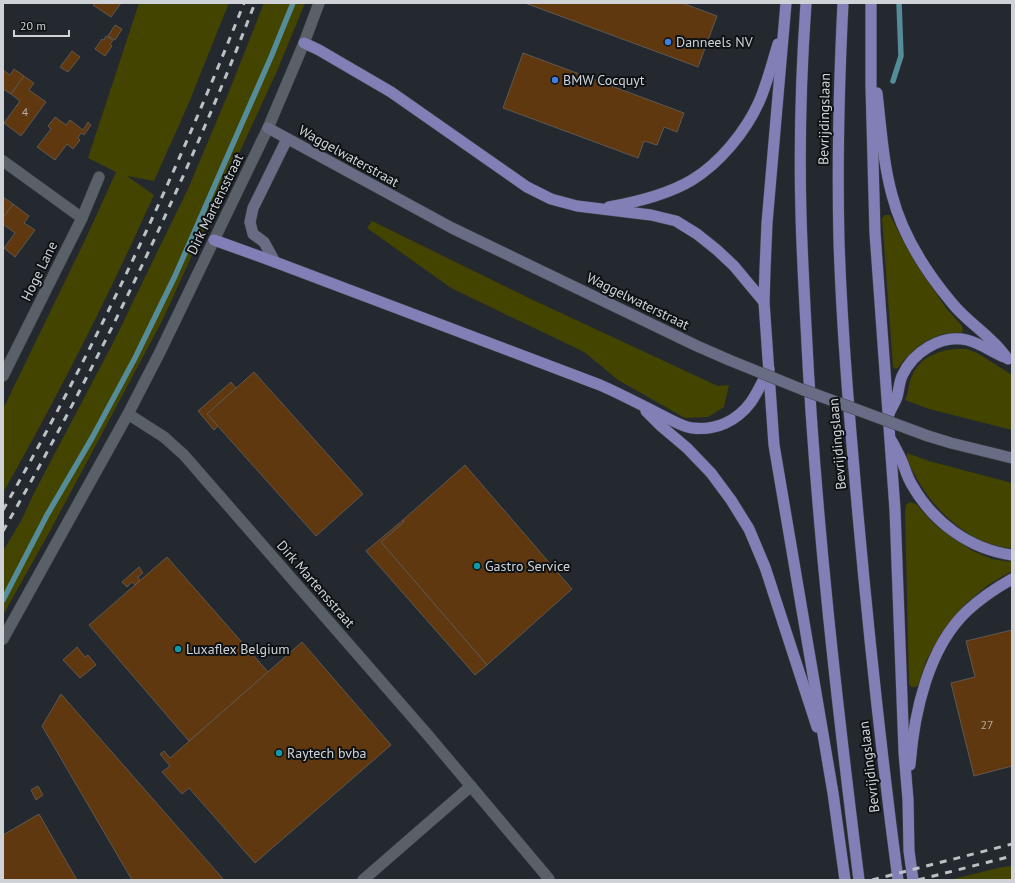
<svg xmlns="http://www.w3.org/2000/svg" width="1015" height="883" font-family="'PT Sans',sans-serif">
	<rect width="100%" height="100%" fill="#23292f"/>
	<g fill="#424400">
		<path d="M139,3h90l-41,102 -34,76 -27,-5 27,19c-46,102 -96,201 -151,298v-84l83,-171 30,-66 -28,-14z"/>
		<polygon points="264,3 305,3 277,71 161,323 49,533 3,615 3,551 21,521 34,493 114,341 162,242 188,189 228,94"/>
		<path d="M885,215h5l13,26 15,26 28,41 16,18 1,4 -2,3c-28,-2 -47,14 -63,35l-3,1 -2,-2 -11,-149z"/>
		<polygon points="372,221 533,300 718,386 729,385 724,407 708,417 685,418 618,380 584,352 451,288 367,228"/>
		<path d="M955,349h12l12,5 33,21v55l-83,-21 -24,-9c4,-7 3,-17 7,-24 8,-19 25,-25 43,-27z"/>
		<path d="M907,453l22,8 83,22v65c-40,-1 -80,-39 -97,-73 -4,-7 -9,-14 -8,-22z"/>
		<path d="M910,502l6,2 18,20 20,15 19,12 19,8 20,3v9l-24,14 -25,21 -21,26 -16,29 -8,25c-5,2 -7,2 -9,-2l-4,-172 1,-7z"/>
		<polygon points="1012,866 1012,880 949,880 1002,867"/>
	</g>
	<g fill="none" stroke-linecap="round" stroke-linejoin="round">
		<g stroke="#558c99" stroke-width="5.5">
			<polyline points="893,81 901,56 899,3"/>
			<polyline points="3,600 47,515 92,438 135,358 175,276 271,57 293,3"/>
		</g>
	</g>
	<g fill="#5f380f" stroke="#5f5851">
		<polygon points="95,3 121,3 111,17 93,5"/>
		<polygon points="525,3 682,3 717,16 698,67"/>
		<polygon points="115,25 122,29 115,40 108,36"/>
		<polygon points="106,36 113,40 110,44 112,46 105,56 95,49 102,39 104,40"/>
		<polygon points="72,51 80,57 68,72 60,67"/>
		<polygon points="523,53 684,113 677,132 664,127 657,145 644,141 638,158 503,108"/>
		<polygon points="14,69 24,76 11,94 3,89 3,70 10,75"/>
		<polygon points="24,76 34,83 29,90 46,102 21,136 4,123 20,101 11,94"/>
		<polygon points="55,117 66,125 70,120 83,130 88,122 91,125 84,135 81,133 78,138 80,140 73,149 67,144 55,160 37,147 51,129 48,126"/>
		<polygon points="3,197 13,204 3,218"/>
		<polygon points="13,204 29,216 24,223 35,230 15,257 4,248 15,233 3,224 3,218"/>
		<polygon points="254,372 363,494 316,536 207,414"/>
		<polygon points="231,382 236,388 207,414 218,426 214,430 198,411"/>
		<polygon points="465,465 572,589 487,665 381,542 404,522 403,520"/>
		<polygon points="403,520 404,522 381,542 487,665 475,675 366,551"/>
		<polygon points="167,557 268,672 189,741 89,625"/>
		<polygon points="139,567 143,573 138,577 140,580 135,585 132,582 127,587 122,582"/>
		<polygon points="1012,630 1012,766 974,776 951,683 975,677 966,641"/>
		<polygon points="302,642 391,745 255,863 189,788 182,794 162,772 170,766 160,754 164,751 170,758"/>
		<polygon points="77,647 85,657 88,655 96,665 80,678 63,660"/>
		<polygon points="61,694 224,880 132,880 42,726"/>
		<polygon points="38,786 43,795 36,800 31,790"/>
		<polygon points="39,814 77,880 3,880 3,835"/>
	</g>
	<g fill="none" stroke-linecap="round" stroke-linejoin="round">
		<g stroke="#3f4449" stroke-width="12">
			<g id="minor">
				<polyline points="304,43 319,3"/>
				<polyline points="3,161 82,218"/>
				<polyline points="3,376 82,218 99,177"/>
				<polyline points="128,414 164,437 184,455 427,734 549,879 549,880"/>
				<polyline points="363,880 471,786"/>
			</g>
		</g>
		<g stroke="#3f4449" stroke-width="12">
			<polyline id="tertiary" points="3,639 128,414 160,352 268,128 304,43"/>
		</g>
		<g stroke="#3f4449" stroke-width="12">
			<g id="secondary">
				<polyline points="268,128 452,228 697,346 729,360"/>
				<polyline points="275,262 264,242 253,234 250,222 253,208 287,139"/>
				<polyline points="928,436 951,443 1012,458"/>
			</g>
		</g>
		<g stroke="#3f4449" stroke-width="12">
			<g id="trunk">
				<polyline points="786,3 767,223 765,270 764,302 774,445 833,793 845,880"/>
				<path d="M806,3c-5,71 -7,141 -5,212 1,37 3,74 5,111 9,185 30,370 53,554"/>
				<path d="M843,3c-4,80 -6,159 -4,239 3,91 11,182 19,273 11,122 24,244 40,365"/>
				<polyline points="871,3 871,87 875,233 895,510 904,752 908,800 909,851 913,880"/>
				<polyline points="304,43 319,50 391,92 527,187 551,199 577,206 651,215 676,221 697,234 717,250 734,266 764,302"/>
				<path d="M877,93c4,34 6,69 15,102 10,39 34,77 60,108 12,15 27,25 40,38 6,5 11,12 16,18"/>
				<path d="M609,207c28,-5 58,-12 83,-27 28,-17 54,-49 67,-78 8,-18 13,-39 19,-58"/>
				<path d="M214,240l61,22 325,123c23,10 45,22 67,33 8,4 16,9 25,10 24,3 45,-7 59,-26 7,-10 12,-22 18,-33"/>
				<polyline points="646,411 661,426 687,448 711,473 731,500 749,529 765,567 817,727"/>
				<path d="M889,414c2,-6 6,-11 8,-17 2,-7 2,-14 5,-21 11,-24 39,-42 65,-36 13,3 25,12 37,17"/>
				<path d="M891,440c4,6 7,13 10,19 4,9 6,18 11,26 21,37 57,64 100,70"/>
				<path d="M910,765c4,-52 18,-117 57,-154 14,-13 29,-23 45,-32"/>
			</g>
		</g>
		<use href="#minor" stroke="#596067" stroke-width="11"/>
		<use href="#tertiary" stroke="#596067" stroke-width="11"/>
		<use href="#secondary" stroke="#686c84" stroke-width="11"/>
		<use href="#trunk" stroke="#817fb6" stroke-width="11"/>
		<g stroke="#bcc1c5" stroke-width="3" stroke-dasharray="7 7" stroke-linecap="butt">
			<path d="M3,510c93,-163 172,-333 241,-507"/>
			<path d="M3,531c97,-169 182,-347 252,-528"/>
			<polyline points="872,880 1012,844"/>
			<polyline points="918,880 1012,856"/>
		</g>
		<g stroke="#3f4449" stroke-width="12" stroke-linecap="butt">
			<polyline id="secondary-bridge" points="729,360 801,389 928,436"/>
		</g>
		<use href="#secondary-bridge" stroke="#686c84" stroke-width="11"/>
	</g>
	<g fill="#3f7fe0" stroke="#0f1214" stroke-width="1.5">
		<circle cx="668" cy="42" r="4"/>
		<circle cx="555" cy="80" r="4"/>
	</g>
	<g fill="#0f9aa8" stroke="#0f1214" stroke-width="1.5">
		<circle cx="477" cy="566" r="4"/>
		<circle cx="178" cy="649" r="4"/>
		<circle cx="279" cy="753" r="4"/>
	</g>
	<g text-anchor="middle" stroke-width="4" stroke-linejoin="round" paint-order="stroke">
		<g font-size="12" fill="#b3aca5">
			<text x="25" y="116">4</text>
			<text x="987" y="729">27</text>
		</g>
		<g font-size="14" fill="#cfd3d7" stroke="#0f1214" text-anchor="start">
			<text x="676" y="47">Danneels NV</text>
			<text x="563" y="85">BMW Cocquyt</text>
			<text x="485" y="571">Gastro Service</text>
			<text x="186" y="654">Luxaflex Belgium</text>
			<text x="287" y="758">Raytech bvba</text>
		</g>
		<g font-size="14" fill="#cfd3d7" stroke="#0f1214">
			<text transform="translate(824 119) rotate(-89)" y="5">Bevrijdingslaan</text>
			<text transform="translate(349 156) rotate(29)" y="5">Waggelwaterstraat</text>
			<text transform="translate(215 204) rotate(-64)" y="5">Dirk Martensstraat</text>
			<text transform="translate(39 271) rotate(-64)" y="5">Hoge Lane</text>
			<text transform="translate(638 301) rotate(26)" y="5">Waggelwaterstraat</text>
			<text transform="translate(837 444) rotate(-95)" y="5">Bevrijdingslaan</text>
			<text transform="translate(316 584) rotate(49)" y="5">Dirk Martensstraat</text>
			<text transform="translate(869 767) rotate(-97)" y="5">Bevrijdingslaan</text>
		</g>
	</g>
	<rect width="1015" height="883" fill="none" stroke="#cfd3d7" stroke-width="8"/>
	<path d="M14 30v6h55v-6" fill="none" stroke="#cfd3d7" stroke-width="2"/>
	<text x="20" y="30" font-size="12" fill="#cfd3d7" stroke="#0f1214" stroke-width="3" paint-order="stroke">20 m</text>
</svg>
